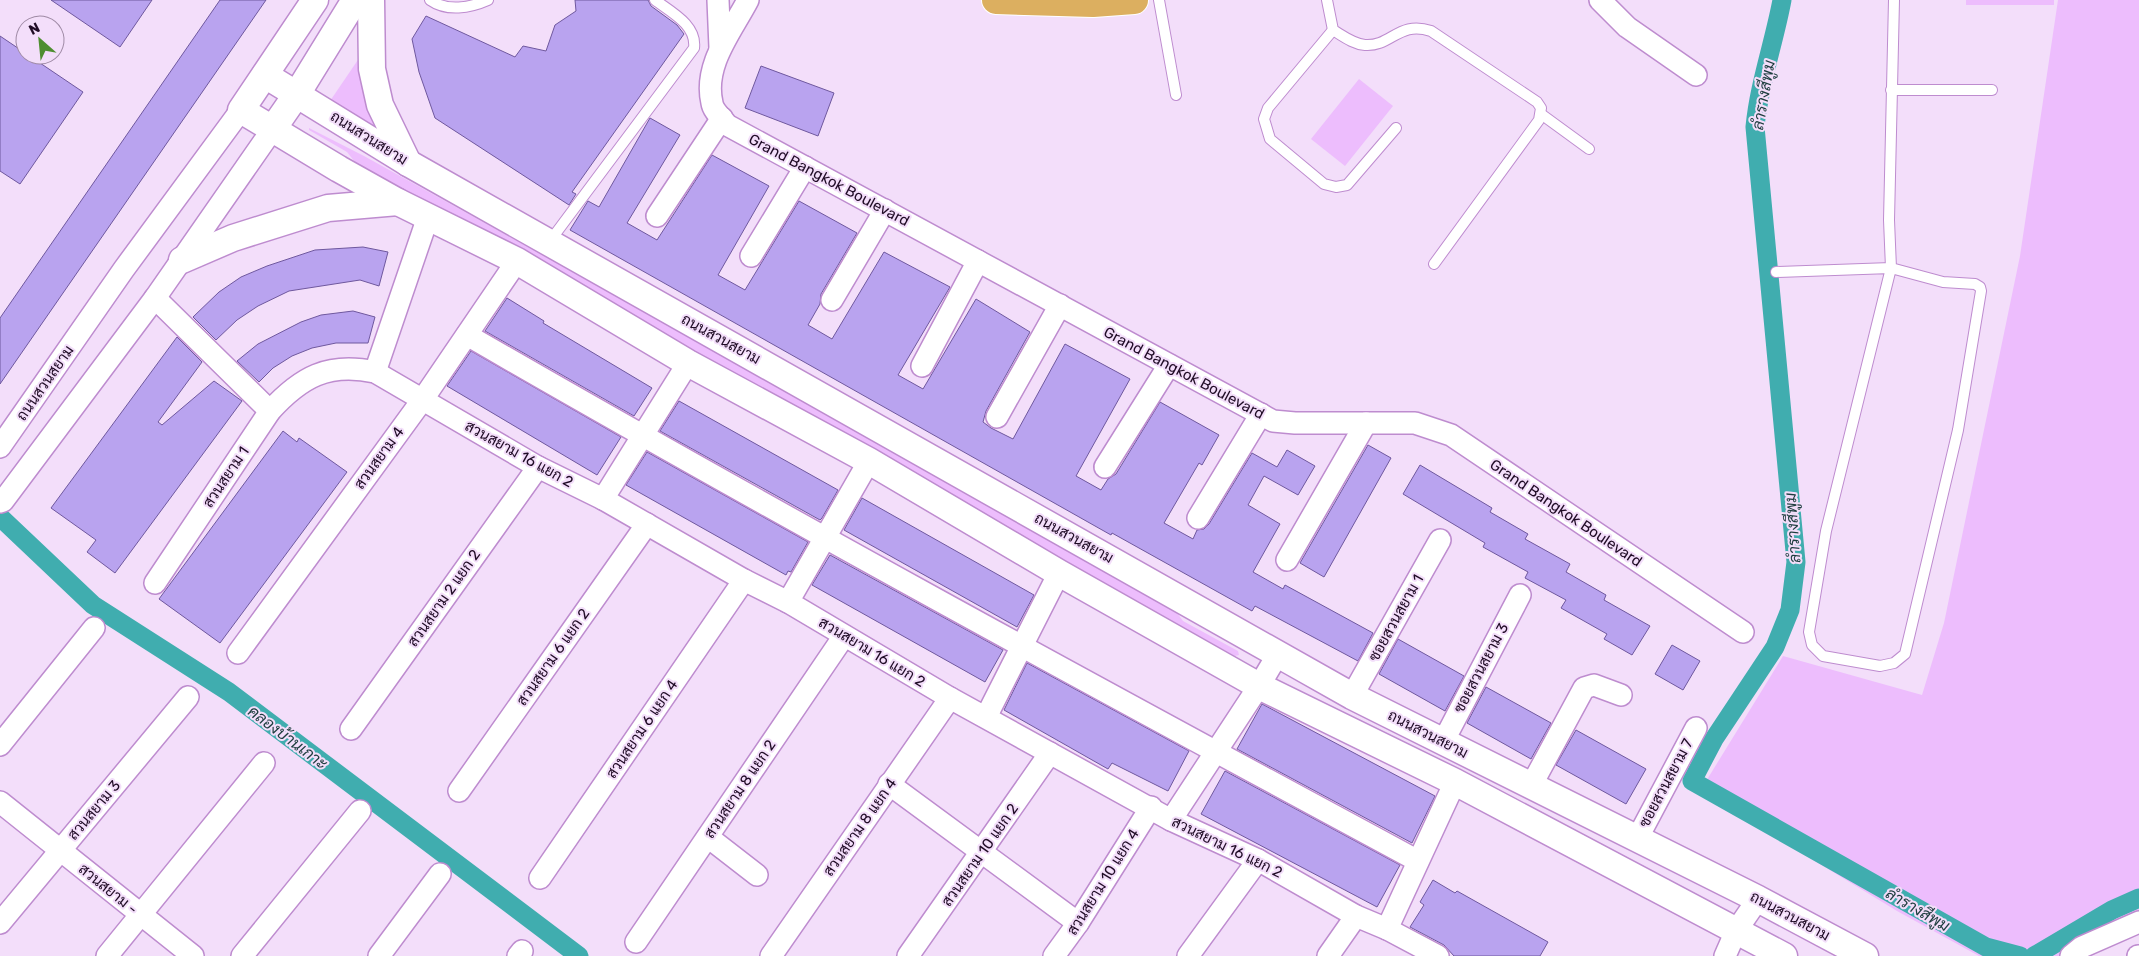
<svg xmlns="http://www.w3.org/2000/svg" width="2139" height="956" font-family="Rubik,Sarabun,sans-serif">
	<rect width="100%" height="100%" fill="#f3defa"/>
	<g fill="#edbdfd">
		<rect x="1966" y="0" width="88" height="5"/>
		<polygon points="2058,0 2139,0 2139,920 2063,956 1979,956 1897,911 1700,791 1783,656 1922,695 1944,623 2020,256"/>
		<polygon points="364,51 383,136 328,104"/>
		<polygon points="1359,79 1393,106 1345,166 1311,139"/>
		<polygon points="309,128 364,156 1169,602 1183,621 1238,651 1239,655 1235,656 362,171 347,152 309,130"/>
	</g>
	<g fill="none" stroke-linecap="round" stroke-linejoin="round">
		<g stroke="#40adaf" stroke-width="19">
			<path d="M1782,0c-8,43 -23,84 -27,127l41,435 -6,48 -15,37 -61,92 -22,42 294,166 34,9"/>
			<polyline points="0,517 93,605 229,692 579,956"/>
			<polyline points="2034,956 2112,910 2139,898"/>
		</g>
	</g>
	<g fill="#b9a3ef" stroke="#6f589e">
		<polygon points="51,0 152,0 120,47"/>
		<polygon points="220,0 266,0 0,384 0,318"/>
		<polygon points="575,0 648,0 651,6 677,25 684,34 572,192 576,194 569,205 435,118 419,72 412,39 426,16 515,57 523,46 546,51 555,25 576,11"/>
		<polygon points="0,36 83,92 20,184 0,171"/>
		<polygon points="761,66 834,93 818,136 745,108"/>
		<polygon points="650,118 680,135 627,223 657,240 712,155 769,186 718,275 745,290 799,201 857,233 821,294 820,304 808,325 832,339 884,252 950,287 898,375 923,389 976,299 1030,332 986,411 983,422 991,428 1013,439 1065,344 1130,379 1076,476 1101,490 1108,479 1116,474 1160,402 1219,435 1202,465 1199,463 1164,523 1193,539 1197,530 1204,529 1209,524 1252,453 1277,467 1287,450 1315,466 1298,495 1264,476 1248,505 1280,524 1253,572 1283,589 1285,585 1373,633 1358,661 1255,606 1252,611 1112,533 1111,535 570,230 588,201 599,207"/>
		<polygon points="363,247 388,252 379,286 360,280 289,291 258,306 237,320 216,340 193,317 219,292 241,277 267,266 315,250"/>
		<polygon points="507,298 544,321 543,323 652,388 634,416 485,331"/>
		<polygon points="353,311 375,317 368,343 336,343 312,348 292,356 273,368 259,382 237,361 258,344 301,322 321,315"/>
		<polygon points="177,337 202,362 158,422 162,425 214,381 242,401 115,573 87,552 96,540 51,508"/>
		<polygon points="471,351 621,437 597,475 447,386"/>
		<polygon points="679,401 838,490 822,518 820,520 660,431"/>
		<polygon points="283,431 297,442 299,438 347,472 220,643 159,599"/>
		<polygon points="1368,445 1391,458 1324,577 1300,563"/>
		<polygon points="647,452 808,542 791,572 788,571 786,575 626,485"/>
		<polygon points="1420,465 1492,508 1490,512 1528,534 1525,539 1570,564 1566,572 1606,595 1604,600 1650,626 1632,655 1604,639 1607,634 1561,608 1566,600 1525,578 1528,572 1483,547 1485,543 1403,494"/>
		<polygon points="862,498 1034,595 1017,627 844,530"/>
		<polygon points="830,555 1003,650 985,682 812,585"/>
		<polygon points="1398,639 1464,676 1445,711 1379,674"/>
		<polygon points="1672,645 1700,661 1683,690 1655,674"/>
		<polygon points="1027,663 1189,751 1168,791 1112,763 1108,769 1004,710"/>
		<polygon points="1486,687 1551,723 1531,759 1467,723"/>
		<polygon points="1262,704 1435,796 1412,843 1237,749"/>
		<polygon points="1576,730 1646,769 1626,804 1556,765"/>
		<polygon points="1225,771 1400,865 1377,907 1201,814"/>
		<polygon points="1433,880 1455,893 1457,891 1548,942 1540,956 1454,956 1444,945 1410,927 1424,905 1420,902"/>
	</g>
	<g fill="none" stroke-linecap="round" stroke-linejoin="round">
		<g stroke="#be8ccf" stroke-width="12">
			<g id="service">
				<path d="M430,0c17,12 40,8 58,0"/>
				<polyline points="1159,0 1176,95"/>
				<path d="M1327,0l6,30c10,6 20,14 32,15 26,2 34,-25 66,-14l106,71 4,6 -2,12 -105,144"/>
				<polyline points="1333,30 1268,108 1264,119 1270,139 1324,184 1336,187 1347,185 1396,128"/>
				<polyline points="1891,90 1992,90"/>
				<polyline points="1541,114 1589,149"/>
				<path d="M550,241l144,-193c3,-23 -23,-36 -39,-48"/>
				<polyline points="1776,272 1891,268 1826,531 1809,632 1812,645 1823,656 1880,666 1894,663 1905,654 1958,430 1981,291 1980,287 1975,284 1943,282 1891,268 1889,220 1894,0"/>
			</g>
		</g>
		<g stroke="#be8ccf" stroke-width="24">
			<g id="minor">
				<polyline points="718,0 720,48"/>
				<path d="M748,0c-16,31 -45,65 -36,103 1,8 11,16 15,22l546,296 22,2h120l36,12 292,197"/>
				<polyline points="1600,0 1627,27 1696,75"/>
				<polyline points="657,216 722,118"/>
				<polyline points="751,256 805,167"/>
				<polyline points="155,298 270,411"/>
				<polyline points="832,300 885,210"/>
				<path d="M467,335c313,181 632,354 951,526"/>
				<polyline points="922,366 978,261"/>
				<polyline points="375,372 428,217"/>
				<polyline points="997,417 1060,305"/>
				<polyline points="0,447 124,269 241,110"/>
				<polyline points="1105,467 1169,365"/>
				<polyline points="603,499 688,363"/>
				<polyline points="0,502 3,501 155,298 272,130"/>
				<polyline points="1198,518 1261,414"/>
				<polyline points="1287,560 1366,423"/>
				<path d="M155,583l115,-172c31,-34 58,-49 105,-39l163,95 65,32 141,81 44,22 162,96 221,122 87,40 98,56 31,13 51,27"/>
				<polyline points="788,602 869,461"/>
				<polyline points="238,653 423,399 517,261"/>
				<polyline points="1352,696 1440,540"/>
				<polyline points="986,717 1059,573"/>
				<polyline points="351,729 538,467"/>
				<polyline points="1443,742 1520,595"/>
				<polyline points="0,745 94,628"/>
				<polyline points="889,784 1078,923"/>
				<polyline points="1531,786 1584,688 1594,685 1621,695"/>
				<polyline points="459,791 647,524"/>
				<polyline points="0,802 193,956"/>
				<polyline points="1171,820 1259,686 1278,654"/>
				<polyline points="708,837 757,875"/>
				<polyline points="1637,839 1696,728"/>
				<polyline points="540,878 744,580"/>
				<polyline points="0,923 188,697"/>
				<polyline points="1387,929 1455,782"/>
				<polyline points="636,942 844,636"/>
				<polyline points="107,956 264,763"/>
				<polyline points="242,956 360,811"/>
				<polyline points="379,956 440,874"/>
				<polyline points="518,956 522,951"/>
				<polyline points="771,956 950,698"/>
				<polyline points="908,956 1050,753"/>
				<polyline points="1054,956 1078,923 1151,807"/>
				<polyline points="1188,956 1258,860"/>
				<polyline points="1328,956 1356,916"/>
				<polyline points="1725,956 1736,931 1758,899"/>
				<polyline points="2071,956 2082,947 2139,922"/>
				<polyline points="2138,956 2139,956"/>
			</g>
		</g>
		<g stroke="#be8ccf" stroke-width="29">
			<g id="tertiary">
				<polyline points="315,0 241,110 339,169 398,202 517,261 688,363 869,461 1059,573 1259,686 1455,782 1784,956"/>
				<polyline points="371,0 372,69 380,105 408,163"/>
				<polyline points="265,75 408,163 1352,696 1758,899 1865,956"/>
				<polyline points="272,130 297,94 355,0"/>
				<polyline points="182,260 233,238 328,208 398,202"/>
			</g>
		</g>
		<g stroke="#fff" stroke-width="30">
			<polyline id="trunk" points="996,0 1093,3 1134,0"/>
		</g>
		<use href="#service" stroke="#fff" stroke-width="10"/>
		<use href="#minor" stroke="#fff" stroke-width="21"/>
		<use href="#tertiary" stroke="#fff" stroke-width="26"/>
		<use href="#trunk" stroke="#dcaf60" stroke-width="28"/>
	</g>
	<g text-anchor="middle" stroke-width="4" stroke-linejoin="round" paint-order="stroke">
		<g font-size="15" fill="#200c26" stroke="#f3defa">
			<text transform="translate(369 138) rotate(32)" y="5">ถนนสวนสยาม</text>
			<text transform="translate(829 180) rotate(28)" y="5">Grand Bangkok Boulevard</text>
			<text transform="translate(721 339) rotate(29)" y="5">ถนนสวนสยาม</text>
			<text transform="translate(1184 373) rotate(28)" y="5">Grand Bangkok Boulevard</text>
			<text transform="translate(45 383) rotate(-55)" y="5">ถนนสวนสยาม</text>
			<text transform="translate(519 454) rotate(29)" y="5">สวนสยาม 16 แยก 2</text>
			<text transform="translate(379 458) rotate(-54)" y="5">สวนสยาม 4</text>
			<text transform="translate(226 477) rotate(-56)" y="5">สวนสยาม 1</text>
			<text transform="translate(1566 513) rotate(34)" y="5">Grand Bangkok Boulevard</text>
			<text transform="translate(1074 538) rotate(29)" y="5">ถนนสวนสยาม</text>
			<text transform="translate(444 598) rotate(-55)" y="5">สวนสยาม 2 แยก 2</text>
			<text transform="translate(1396 618) rotate(-61)" y="5">ซอยสวนสยาม 1</text>
			<text transform="translate(872 652) rotate(31)" y="5">สวนสยาม 16 แยก 2</text>
			<text transform="translate(553 657) rotate(-55)" y="5">สวนสยาม 6 แยก 2</text>
			<text transform="translate(1481 668) rotate(-62)" y="5">ซอยสวนสยาม 3</text>
			<text transform="translate(642 729) rotate(-56)" y="5">สวนสยาม 6 แยก 4</text>
			<text transform="translate(1428 734) rotate(27)" y="5">ถนนสวนสยาม</text>
			<text transform="translate(1666 783) rotate(-62)" y="5">ซอยสวนสยาม 7</text>
			<text transform="translate(740 789) rotate(-56)" y="5">สวนสยาม 8 แยก 2</text>
			<text transform="translate(94 810) rotate(-50)" y="5">สวนสยาม 3</text>
			<text transform="translate(860 827) rotate(-55)" y="5">สวนสยาม 8 แยก 4</text>
			<text transform="translate(1227 847) rotate(26)" y="5">สวนสยาม 16 แยก 2</text>
			<text transform="translate(980 855) rotate(-55)" y="5">สวนสยาม 10 แยก 2</text>
			<text transform="translate(1103 882) rotate(-58)" y="5">สวนสยาม 10 แยก 4</text>
			<text transform="translate(108 889) rotate(39)" y="5">สวนสยาม -</text>
			<text transform="translate(1790 916) rotate(28)" y="5">ถนนสวนสยาม</text>
		</g>
		<g font-size="16" font-style="italic" fill="#1d3d3e" stroke="#f3defa">
			<text transform="translate(1763 95) rotate(-80)" y="6">ลำรางสีพูม</text>
			<text transform="translate(1792 528) rotate(-94)" y="6">ลำรางสีพูม</text>
			<text transform="translate(288 737) rotate(37)" y="6">คลองบ้านเกาะ</text>
			<text transform="translate(1918 909) rotate(30)" y="6">ลำรางสีพูม</text>
		</g>
	</g>
	<g transform="translate(40 40) rotate(333)"><circle r="24" fill="#f3defa" stroke="#9f8aa5"/>
	<path d="M0-4L9 19L0 12L-9 19Z" fill="#4e8e30"/>
	<text y="-8" font-size="14" font-weight="bold" text-anchor="middle" fill="#200c26">N</text>
	</g>
</svg>
